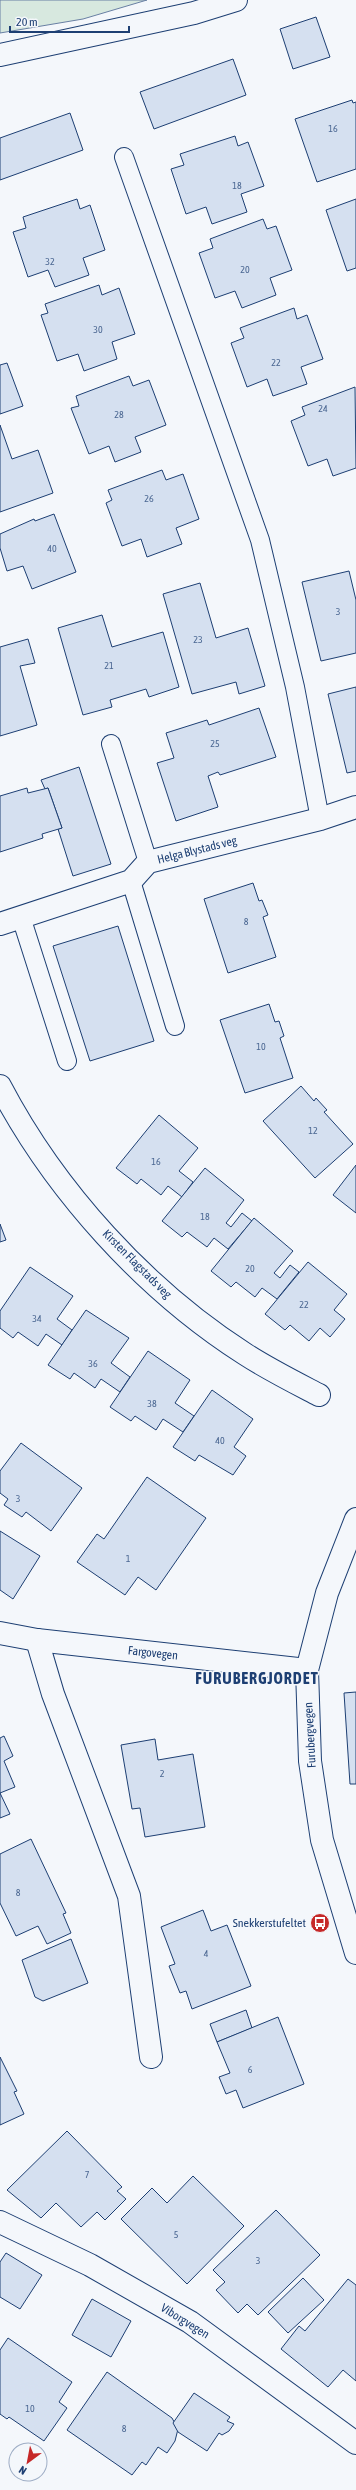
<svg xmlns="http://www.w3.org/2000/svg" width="356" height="2490" font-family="'Asap Condensed',sans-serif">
	<rect width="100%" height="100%" fill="#f4f7fb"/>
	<polygon fill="#d7e8df" stroke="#687fa3" points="0,0 147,0 83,19 0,33"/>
	<g fill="#d5e0f0" stroke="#1d3f73">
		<polygon points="316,17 330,57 293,69 280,29"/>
		<polygon points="233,59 246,95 154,129 140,92"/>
		<polygon points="352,100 353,103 356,102 356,169 317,182 295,119"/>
		<polygon points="70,113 83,150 0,180 0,138"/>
		<polygon points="235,136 238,146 248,142 264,186 241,194 247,212 212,224 206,207 186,214 171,169 184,165 180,154"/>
		<polygon points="77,199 80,209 90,205 105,250 83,258 89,275 55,287 48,270 28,277 13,232 26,228 23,217"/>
		<polygon points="356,199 356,268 347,271 326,210"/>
		<polygon points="263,219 267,229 276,226 292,270 270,278 276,295 242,308 235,291 215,298 199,253 213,248 210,239"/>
		<polygon points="99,285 102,295 119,288 135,334 112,342 117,359 84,371 78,354 57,361 41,315 48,313 45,304"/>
		<polygon points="294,308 297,319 307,315 323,359 301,367 307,384 273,396 267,379 247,387 231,343 244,338 240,328"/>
		<polygon points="7,363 23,406 0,414 0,365"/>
		<polygon points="129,376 133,386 149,380 166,425 135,437 141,452 115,462 109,446 89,454 71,408 79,406 76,396"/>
		<polygon points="355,387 356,468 333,476 327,459 308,466 291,421 305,415 302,407"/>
		<polygon points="0,425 12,459 38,450 53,493 0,512"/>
		<polygon points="162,470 166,480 183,474 199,519 176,528 182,544 147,557 141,539 122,546 106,503 112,500 108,490"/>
		<polygon points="54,514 76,572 32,589 23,566 7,571 0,548 0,534 34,519 35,521"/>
		<polygon points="349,571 356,600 356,653 321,661 302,582"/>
		<polygon points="200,583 216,638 248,628 265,686 239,694 236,682 192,694 163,594"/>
		<polygon points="102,615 112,647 163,632 179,687 149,697 146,689 110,700 112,707 83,715 58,628"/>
		<polygon points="28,639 35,663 20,666 37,725 0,736 0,647"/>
		<polygon points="356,687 356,771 347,773 328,694"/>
		<polygon points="259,708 276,757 220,775 218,772 208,776 218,807 176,821 157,763 174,758 166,733 207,720 209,725"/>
		<polygon points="79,767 111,864 73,876 58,829 62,828 48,788 45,789 41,780"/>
		<polygon points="27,788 28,793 48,788 62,828 42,834 43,838 0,852 0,796"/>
		<polygon points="253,883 259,901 262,900 268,915 263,917 276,957 228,973 204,899"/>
		<polygon points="118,926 154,1041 90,1061 53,946"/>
		<polygon points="269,1004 275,1022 279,1021 284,1036 280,1038 293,1078 245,1093 220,1020"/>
		<polygon points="301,1086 314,1101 316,1098 327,1110 324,1112 353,1144 315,1178 263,1121"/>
		<polygon points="159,1115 198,1148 179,1171 193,1182 182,1197 168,1186 161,1195 141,1179 137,1184 116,1168"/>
		<polygon points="356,1165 356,1213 333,1195"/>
		<polygon points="205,1168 244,1200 226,1223 231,1227 242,1213 252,1221 228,1249 214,1238 207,1247 187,1232 182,1237 162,1221"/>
		<polygon points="254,1218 293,1251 274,1273 280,1278 290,1265 299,1272 277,1299 262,1288 255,1297 236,1282 231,1287 211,1271"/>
		<polygon points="0,1224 6,1240 0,1242"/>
		<polygon points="308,1262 347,1294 334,1310 345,1319 330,1337 320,1328 309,1341 290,1325 285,1330 265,1314"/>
		<polygon points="30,1267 73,1296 57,1319 72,1330 62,1345 46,1334 38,1346 18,1332 13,1338 0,1328 0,1311"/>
		<polygon points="86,1310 129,1338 111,1363 130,1377 120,1392 101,1379 95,1388 74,1373 70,1379 48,1365"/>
		<polygon points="148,1351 190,1380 175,1403 194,1416 183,1432 163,1419 156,1430 135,1416 131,1421 110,1407"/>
		<polygon points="212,1390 253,1419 234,1447 246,1456 233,1475 199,1455 195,1461 173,1447"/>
		<polygon points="21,1443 82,1488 51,1531 26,1512 22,1517 4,1505 8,1499 0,1493 0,1471"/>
		<polygon points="147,1477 206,1518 156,1590 138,1577 125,1595 77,1562 97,1534 104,1539"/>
		<polygon points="0,1531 40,1556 13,1599 0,1590"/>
		<polygon points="356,1692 356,1784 350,1784 344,1693"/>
		<polygon points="4,1736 13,1756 4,1761 15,1787 0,1793 10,1814 0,1818 0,1738"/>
		<polygon points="155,1739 158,1760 193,1754 205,1827 145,1837 140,1808 132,1809 121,1745"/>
		<polygon points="31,1839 66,1913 63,1914 71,1933 47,1944 38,1926 16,1936 0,1903 0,1854"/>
		<polygon points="203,1910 211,1931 227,1925 251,1986 192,2009 186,1991 180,1993 169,1966 175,1964 161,1927"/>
		<polygon points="71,1939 88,1983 43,2001 35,1997 22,1960"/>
		<polygon points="246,2010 252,2028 217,2042 210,2024"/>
		<polygon points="278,2017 304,2084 243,2108 236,2090 226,2094 219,2077 230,2073 217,2042"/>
		<polygon points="0,2057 17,2091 14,2092 24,2114 0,2125"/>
		<polygon points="67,2131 122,2187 117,2191 126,2199 105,2220 97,2212 81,2227 56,2203 41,2218 7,2190"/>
		<polygon points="193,2176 244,2226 187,2284 121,2219 152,2188 167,2203"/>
		<polygon points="276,2210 320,2255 258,2315 247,2304 238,2313 216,2290 225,2282 213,2270"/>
		<polygon points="6,2253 42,2275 20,2309 0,2297 0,2262"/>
		<polygon points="303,2278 324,2300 288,2333 268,2312"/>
		<polygon points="348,2279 356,2285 356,2381 343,2370 328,2387 281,2349 299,2326 305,2331"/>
		<polygon points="92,2299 131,2321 111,2357 72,2335"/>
		<polygon points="8,2338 72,2382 59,2402 67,2408 44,2441 9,2417 7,2419 0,2414 0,2350"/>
		<polygon points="107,2372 172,2418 178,2429 175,2441 167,2453 158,2447 146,2465 142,2462 132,2475 67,2430"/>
		<polygon points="194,2393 230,2417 227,2421 234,2424 229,2431 222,2435 219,2433 207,2451 178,2432 173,2423"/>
	</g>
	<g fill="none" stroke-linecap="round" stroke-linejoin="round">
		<g stroke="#1d3f73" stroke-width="20">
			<g id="service">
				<polyline points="124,157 260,540 295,687 320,819"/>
				<polyline points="111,744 148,862"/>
				<polyline points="131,881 175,1026"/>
				<polyline points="21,917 67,1061"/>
			</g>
		</g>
		<g stroke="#1d3f73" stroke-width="24">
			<g id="minor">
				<polyline points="0,55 194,13 236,0"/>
				<polyline points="0,924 131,881 148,862 320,819 356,807"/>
				<path d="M0,1086c55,105 145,204 245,268 23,15 49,28 74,41"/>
				<polyline points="0,1633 37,1640 307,1670"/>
				<polyline points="37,1640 53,1694 129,1896 151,2057"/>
				<polyline points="0,2222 90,2265 190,2322 356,2443"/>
			</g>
		</g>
		<g stroke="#1d3f73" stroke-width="24">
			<polyline id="secondary" points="356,1519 327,1593 307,1670 310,1761 322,1840 356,1953"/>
		</g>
		<use href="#service" stroke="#f4f7fb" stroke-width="18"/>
		<use href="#minor" stroke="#f4f7fb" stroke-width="22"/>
		<use href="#secondary" stroke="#f4f7fb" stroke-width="22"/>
	</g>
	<defs>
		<g id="bus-disc" transform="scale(1)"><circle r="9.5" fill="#c62828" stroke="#f4f7fb"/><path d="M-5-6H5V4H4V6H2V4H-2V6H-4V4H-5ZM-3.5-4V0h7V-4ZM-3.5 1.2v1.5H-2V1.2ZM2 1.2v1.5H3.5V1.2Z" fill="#fff"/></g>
	</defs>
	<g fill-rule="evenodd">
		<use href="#bus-disc" x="320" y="1923"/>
	</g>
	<g text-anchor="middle" stroke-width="3" stroke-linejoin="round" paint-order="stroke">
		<g font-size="10" fill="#4b6792">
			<text x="333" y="132">16</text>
			<text x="237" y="189">18</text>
			<text x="50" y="265">32</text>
			<text x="245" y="273">20</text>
			<text x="98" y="333">30</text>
			<text x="276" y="366">22</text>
			<text x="323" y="412">24</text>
			<text x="119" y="418">28</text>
			<text x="149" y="502">26</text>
			<text x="52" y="552">40</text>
			<text x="338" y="615">3</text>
			<text x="198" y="643">23</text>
			<text x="109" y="669">21</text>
			<text x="215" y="747">25</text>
			<text x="246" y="925">8</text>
			<text x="261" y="1050">10</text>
			<text x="313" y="1134">12</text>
			<text x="156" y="1165">16</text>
			<text x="205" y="1220">18</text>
			<text x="250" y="1272">20</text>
			<text x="304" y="1308">22</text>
			<text x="37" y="1322">34</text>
			<text x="93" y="1367">36</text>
			<text x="152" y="1407">38</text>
			<text x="220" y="1444">40</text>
			<text x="18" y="1502">3</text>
			<text x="128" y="1562">1</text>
			<text x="162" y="1777">2</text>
			<text x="18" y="1896">8</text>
			<text x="206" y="1957">4</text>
			<text x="250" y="2073">6</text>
			<text x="87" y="2178">7</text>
			<text x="176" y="2238">5</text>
			<text x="258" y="2264">3</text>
			<text x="30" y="2412">10</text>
			<text x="124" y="2432">8</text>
		</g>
		<g font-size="12" fill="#1d3f73" stroke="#f4f7fb">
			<text transform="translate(197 850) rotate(-14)" y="4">Helga Blystads veg</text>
			<text transform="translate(137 1264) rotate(45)" y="4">Kirsten Flagstads veg</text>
			<text transform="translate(153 1653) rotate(6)" y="4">Fargovegen</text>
			<text transform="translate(310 1735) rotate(-93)" y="4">Furubergvegen</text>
			<text transform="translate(185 2321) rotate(32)" y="4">Viborgvegen</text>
		</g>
		<g font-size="12" fill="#1d3f73" stroke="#f4f7fb" text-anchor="end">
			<text x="306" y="1927">Snekkerstufeltet</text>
		</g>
		<g font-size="16" font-weight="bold" letter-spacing="1" fill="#1d3f73" stroke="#f4f7fb">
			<text x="257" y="1684">FURUBERGJORDET</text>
		</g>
	</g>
	<g transform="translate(28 2462) rotate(212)"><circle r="19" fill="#f4f7fb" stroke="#9eadc5"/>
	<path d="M0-3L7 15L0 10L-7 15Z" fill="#c62828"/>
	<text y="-6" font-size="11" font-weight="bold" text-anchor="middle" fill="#1d3f73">N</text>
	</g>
	<path d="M10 26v6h119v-6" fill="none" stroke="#1d3f73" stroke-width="2"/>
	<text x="16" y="26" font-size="12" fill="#1d3f73" stroke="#f4f7fb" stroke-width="3" paint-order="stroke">20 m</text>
</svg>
